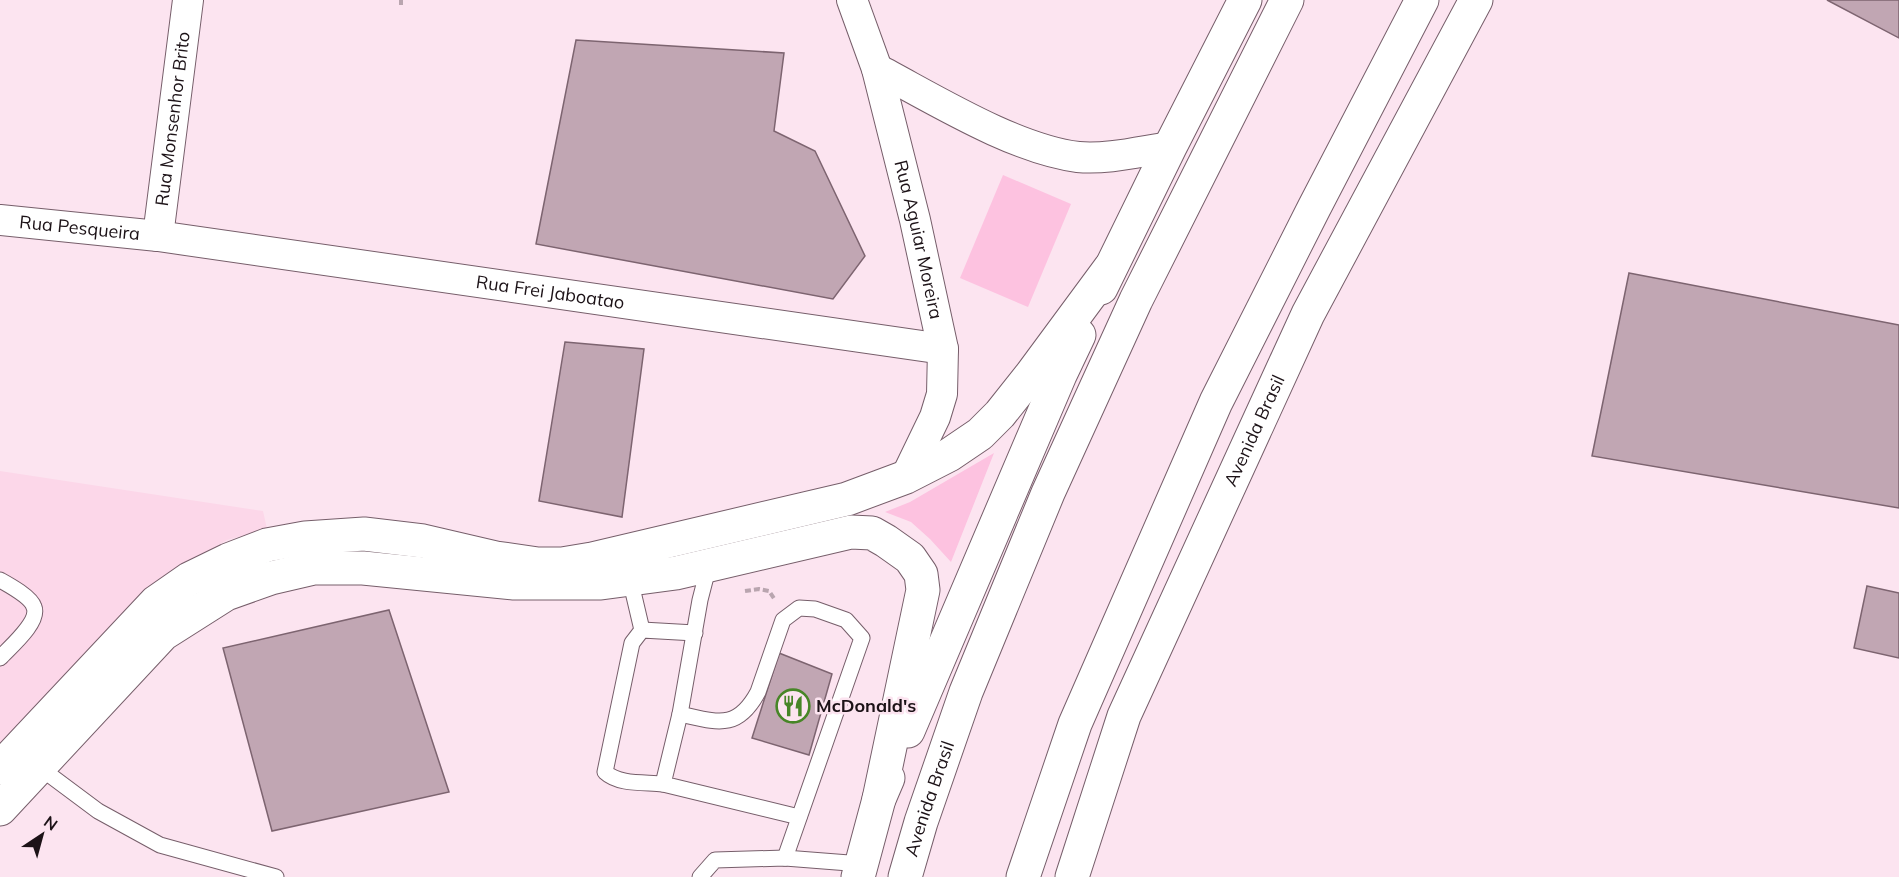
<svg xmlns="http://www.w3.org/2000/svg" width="1899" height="877" font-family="Mulish,sans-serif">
	<rect width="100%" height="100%" fill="#fce4f0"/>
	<polygon fill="#fcd7e9" points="0,471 263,511 267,529 227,540 182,566 0,745"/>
	<g fill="#fdc2e0">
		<polygon points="1003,175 1071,204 1028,307 960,278"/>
		<polygon points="994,453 951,562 930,539 911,522 885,512 910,502"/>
	</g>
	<g fill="#c1a6b3" stroke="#7d6470" stroke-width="1.5">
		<polygon points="1827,0 1899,0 1899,38"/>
		<polygon points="576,40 784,53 774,131 815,151 865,256 833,299 536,244"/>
		<polygon points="1629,273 1899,325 1899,508 1592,456"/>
		<polygon points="565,342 644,349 622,517 539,501"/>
		<polygon points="1867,586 1899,593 1899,658 1854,648"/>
		<polygon points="389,610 449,792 272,831 223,648"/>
		<polygon points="779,653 832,674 809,755 752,738"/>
	</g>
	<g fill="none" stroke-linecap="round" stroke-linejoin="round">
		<g stroke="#765e6a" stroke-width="17">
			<g id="lane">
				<polyline points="709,565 700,600 680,714 663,784 799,817"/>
				<polyline points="630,579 642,630"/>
				<path d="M0,580c9,5 31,17 34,27 6,15 -24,40 -34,51"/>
				<path d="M680,714c37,8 57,17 78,-22l25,-72 16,-12 16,1 31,11 16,18 -77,220"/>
				<polyline points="39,767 98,811 160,845 276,877"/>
				<path d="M663,784c-18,-2 -44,1 -58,-12l27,-129 10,-13 53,3"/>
				<polyline points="700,877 715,860 785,858 862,864"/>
			</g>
		</g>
		<g stroke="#765e6a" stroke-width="32">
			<g id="street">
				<path id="s1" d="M852,0l25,69 38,151 28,129 -1,45 -7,23 -29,60"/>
				<path d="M877,69c57,30 137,80 201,88 28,3 64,-6 92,-10"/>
				<path id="s2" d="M0,220l158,16 785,113"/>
				<path id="s3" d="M158,236l30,-236"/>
			</g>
		</g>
		<g stroke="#765e6a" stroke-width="35">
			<g id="highway">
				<polyline points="1101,288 1170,147 1245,0"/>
				<polyline points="908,731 1060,375 1079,335"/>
				<polyline points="0,768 156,602 189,579 228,560 267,545 305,538 364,534 423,541 496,558 538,564 562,564 592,559 847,499 906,477 949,455 980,434 1000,414 1031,375 1110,268"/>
				<polyline points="0,809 163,634 226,594 271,578 314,568 363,568 514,583 601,583 676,573 851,532 872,533 886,541 910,558 921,574 923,590 879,799"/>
				<polyline points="858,877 879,799 888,778"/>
				<path id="s4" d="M905,877l16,-55 45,-130 82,-199 88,-193 151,-300"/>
				<polyline points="1023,877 1075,724 1216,402 1314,208 1422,0"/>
				<path id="s5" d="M1072,877l52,-161 184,-402 168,-314"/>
			</g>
		</g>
		<g stroke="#b9a5af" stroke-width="4" stroke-dasharray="6 3" stroke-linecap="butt">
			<polyline points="401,5 401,0"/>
			<polyline points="745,591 759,589 769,591 775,600"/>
		</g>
		<use href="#lane" stroke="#fff" stroke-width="15"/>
		<use href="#street" stroke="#fff" stroke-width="30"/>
		<use href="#highway" stroke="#fff" stroke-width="33"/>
	</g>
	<defs>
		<g id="restaurant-ring" transform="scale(1.725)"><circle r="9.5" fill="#fce4f0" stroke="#478627" stroke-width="1.5"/><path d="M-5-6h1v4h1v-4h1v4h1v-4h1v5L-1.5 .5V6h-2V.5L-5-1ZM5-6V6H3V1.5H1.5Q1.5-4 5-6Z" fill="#478627"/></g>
	</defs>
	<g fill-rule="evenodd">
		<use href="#restaurant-ring" x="793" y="706"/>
	</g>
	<g text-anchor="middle" stroke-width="5" stroke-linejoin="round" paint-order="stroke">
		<g font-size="18" fill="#1c1217" stroke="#fce4f0">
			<text dy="6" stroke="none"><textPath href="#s3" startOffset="118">Rua Monsenhor Brito</textPath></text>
			<text dy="6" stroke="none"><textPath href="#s2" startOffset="80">Rua Pesqueira</textPath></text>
			<text dy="6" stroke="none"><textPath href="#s1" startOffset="249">Rua Aguiar Moreira</textPath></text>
			<text dy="6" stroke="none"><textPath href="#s2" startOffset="555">Rua Frei Jaboatao</textPath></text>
			<text dy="6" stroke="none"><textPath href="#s5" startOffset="483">Avenida Brasil</textPath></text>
			<text dy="6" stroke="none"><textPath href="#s4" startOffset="82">Avenida Brasil</textPath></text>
		</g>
		<g font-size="18" font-weight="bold" fill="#1c1217" stroke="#fce4f0" text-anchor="start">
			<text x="816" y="712">McDonald's</text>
		</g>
	</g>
	<g transform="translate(42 835) rotate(36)" stroke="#fce4f0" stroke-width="4.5" paint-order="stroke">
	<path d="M0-4.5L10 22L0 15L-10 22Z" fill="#1c1217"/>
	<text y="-9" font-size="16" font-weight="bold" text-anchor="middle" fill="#1c1217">N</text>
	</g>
</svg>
